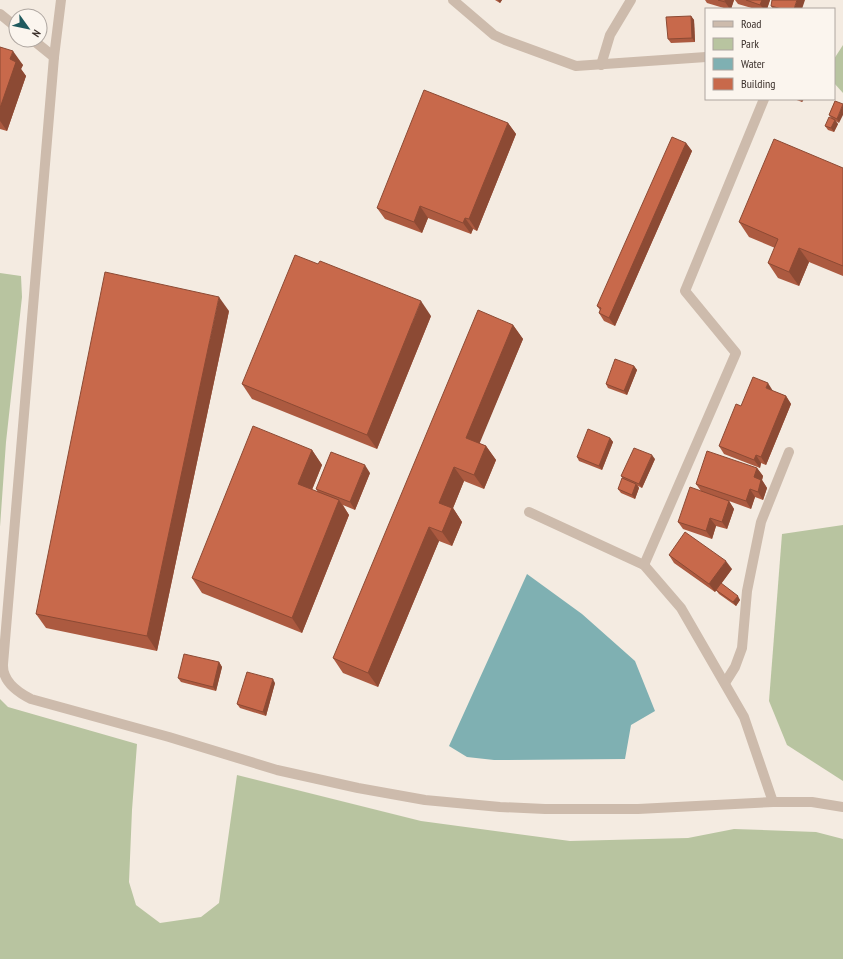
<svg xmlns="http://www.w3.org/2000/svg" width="843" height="959" font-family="'PT Sans Narrow',sans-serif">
	<rect width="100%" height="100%" fill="#f4ebe1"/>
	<g fill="#b8c4a0">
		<polygon points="843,45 843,93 834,83 834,59"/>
		<polygon points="0,273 21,276 22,297 6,442 0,527"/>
		<polygon points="843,525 843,781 787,745 769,701 782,534"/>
		<polygon points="0,699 8,707 137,744 132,810 129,882 136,905 160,923 201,917 219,903 237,775 421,821 570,841 688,838 734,829 816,832 843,839 843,959 0,959"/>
	</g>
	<polygon fill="#7fb0b2" points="527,574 582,614 635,661 655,711 631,725 625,759 494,760 467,757 449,746"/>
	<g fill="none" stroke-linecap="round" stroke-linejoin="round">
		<g stroke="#cdbbac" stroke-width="10">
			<polyline points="0,14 16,27"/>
			<polyline points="33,40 54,57"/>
			<polyline points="725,683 735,667 742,648 747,591 761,522 789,452"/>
		</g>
		<g stroke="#cdbbac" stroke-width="10">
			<path d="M61,0l-7,57 -51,607c-1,17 14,28 28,35l138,38 108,33 81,18 67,12 75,7 45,2h93l135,-7h39l31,5"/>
			<polyline points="453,0 494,35 505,40 576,66 706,57"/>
			<polyline points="601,65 610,35 631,0"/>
			<polyline points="529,512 644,565 681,608 744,717 773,802"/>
			<polyline points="644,565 736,353 685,291 764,99"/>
		</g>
	</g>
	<g fill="#ac5a40">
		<polygon points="495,0 502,0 500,3"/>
		<polygon points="705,0 734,0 731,9 727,9 707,3"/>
		<polygon points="735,0 770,0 767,9 755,9 738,4"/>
		<polygon points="771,6 802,9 773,9"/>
		<polygon points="691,16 694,20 695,42 671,43 668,39"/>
		<polygon points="0,47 23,65 21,69 26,76 7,131 0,129"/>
		<polygon points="794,99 804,99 802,102"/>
		<polygon points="835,101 839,123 835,121 838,124 834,132 828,130 825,126 832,119 829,115"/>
		<polygon points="508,123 516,134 477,231 473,229 471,234 428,218 422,233 385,219 377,208"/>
		<polygon points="686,143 692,151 615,326 604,321 599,313 600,310 597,306"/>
		<polygon points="843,168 843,276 809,262 799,286 778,278 768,263 775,248 749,237 739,222"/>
		<polygon points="229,311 157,651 46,628 36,614"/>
		<polygon points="431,316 377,449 252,399 242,384"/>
		<polygon points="513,325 523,339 479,443 486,446 496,460 484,489 464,481 453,508 462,522 452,546 439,541 378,687 343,673 333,658"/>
		<polygon points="634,366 637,370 627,395 608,388 606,384"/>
		<polygon points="773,391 786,396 791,404 766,465 761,463 760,468 724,454 719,446 741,406"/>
		<polygon points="610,438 613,442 602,470 579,461 577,457"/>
		<polygon points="312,450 322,465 312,490 318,492 316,489 370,473 355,510 343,505 349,515 302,633 202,593 192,578"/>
		<polygon points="655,459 642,488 638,486 639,488 635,499 621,493 618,489 623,479 621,476"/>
		<polygon points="757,468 763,476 762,480 767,488 763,500 755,497 751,509 729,501 734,509 727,529 716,526 712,539 683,529 678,522 701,491 696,484"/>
		<polygon points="669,555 732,569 721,584 740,600 736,606 719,594 716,590 715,592 674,563"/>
		<polygon points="219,662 222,667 216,691 181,682 178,678"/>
		<polygon points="275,683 266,716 240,708 237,704"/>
	</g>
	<g fill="#8c4a34">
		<polygon points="498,0 502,0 500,3"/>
		<polygon points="725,0 734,0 731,9 730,9 725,2"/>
		<polygon points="762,0 770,0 767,9 764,9 760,5"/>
		<polygon points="797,0 805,0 802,9 794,9"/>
		<polygon points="691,16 694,20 695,42 692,38"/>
		<polygon points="13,51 23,65 21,69 26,76 7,131 0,121 0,108 10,59"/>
		<polygon points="800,99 804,99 802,102"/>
		<polygon points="843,104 843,115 839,123 837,119"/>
		<polygon points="835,120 838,124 834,132 831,128"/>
		<polygon points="508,123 516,134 477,231 469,219"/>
		<polygon points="686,143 692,151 615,326 609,318"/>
		<polygon points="420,206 428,218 422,233 414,222"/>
		<polygon points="465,218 473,229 471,234 463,223"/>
		<polygon points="799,248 809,262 799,286 789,272"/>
		<polygon points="219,297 229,311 157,651 147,636"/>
		<polygon points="421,301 431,316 377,449 367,435"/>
		<polygon points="513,325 523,339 476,452 466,438"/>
		<polygon points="634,366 637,370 627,395 624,391"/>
		<polygon points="768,383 773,391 766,388"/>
		<polygon points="786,396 791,404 766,465 761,457"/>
		<polygon points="610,438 613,442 602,470 599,466"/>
		<polygon points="486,446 496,460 484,489 474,475"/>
		<polygon points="312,450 322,465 308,499 298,484"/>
		<polygon points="652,455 655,459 642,488 639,484"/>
		<polygon points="756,455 761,463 760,468 754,460"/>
		<polygon points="365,465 370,473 355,510 350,502"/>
		<polygon points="454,467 464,481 453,508 462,522 452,546 442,532 439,503"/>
		<polygon points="757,468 763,476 762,480 767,488 763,500 758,492 754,477"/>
		<polygon points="636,484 639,488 635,499 632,495"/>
		<polygon points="750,489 755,497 751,509 746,501"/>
		<polygon points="339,500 349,515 302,633 292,618"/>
		<polygon points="729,501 734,509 727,529 722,522"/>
		<polygon points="710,518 716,526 712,539 706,531"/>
		<polygon points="429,527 439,541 378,687 368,673"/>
		<polygon points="726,561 732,569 715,592 709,584"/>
		<polygon points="738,596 740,600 736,606 733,602"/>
		<polygon points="219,662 222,667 216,691 213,687"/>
		<polygon points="273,679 275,683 266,716 263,712"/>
	</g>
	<g fill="#c8694b" stroke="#8c4a34">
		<polygon points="718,0 725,0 725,2"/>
		<polygon points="746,0 762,0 760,5"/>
		<polygon points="772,0 797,0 794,9 782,9 771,6"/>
		<polygon points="691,16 692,38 668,39 666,17"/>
		<polygon points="0,47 13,51 10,59 16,62 0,108"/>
		<polygon points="424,90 508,123 469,219 465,218 463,223 420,206 414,222 377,208"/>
		<polygon points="835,101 843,104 837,119 829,115"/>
		<polygon points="829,117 835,120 831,128 825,126"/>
		<polygon points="672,137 686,143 609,318 599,313 601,308 597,306"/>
		<polygon points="774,139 843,168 843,266 799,248 789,272 768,263 778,239 739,222"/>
		<polygon points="295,255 318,264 320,261 421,301 367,435 242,384"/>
		<polygon points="105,272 219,297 147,636 36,614"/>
		<polygon points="478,310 513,325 466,438 486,446 474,475 454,467 439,503 452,508 442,532 429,527 368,673 333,658"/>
		<polygon points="615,359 634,366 624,391 606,384"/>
		<polygon points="753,377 768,383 766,388 786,396 761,457 756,455 754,460 719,446 736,404 741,406"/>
		<polygon points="253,426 312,450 298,484 339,500 292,618 192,578"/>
		<polygon points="588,429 610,438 599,466 577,457"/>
		<polygon points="634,448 652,455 639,484 621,476"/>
		<polygon points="707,451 757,468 754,477 761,480 758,492 750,489 746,501 696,484"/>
		<polygon points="331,452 365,465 350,502 316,489"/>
		<polygon points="622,478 636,484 632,495 618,489"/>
		<polygon points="690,487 729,501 722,522 710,518 706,531 678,522"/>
		<polygon points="685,532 726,561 709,584 669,555"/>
		<polygon points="721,583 738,596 733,602 716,590"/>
		<polygon points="184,654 219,662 213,687 178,678"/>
		<polygon points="247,672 273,679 263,712 237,704"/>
	</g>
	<rect x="705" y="8" width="130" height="92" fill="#fbf5ee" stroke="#aea6a0"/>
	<rect x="713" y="21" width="20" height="6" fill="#cdbbac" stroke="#aea6a0"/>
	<text x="741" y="28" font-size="12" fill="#3b302b">Road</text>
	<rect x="713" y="38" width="20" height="12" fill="#b8c4a0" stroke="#aea6a0"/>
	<text x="741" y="48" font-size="12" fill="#3b302b">Park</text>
	<rect x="713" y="58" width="20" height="12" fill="#7fb0b2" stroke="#aea6a0"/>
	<text x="741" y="68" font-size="12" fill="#3b302b">Water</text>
	<rect x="713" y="78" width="20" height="12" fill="#c8694b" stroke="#aea6a0"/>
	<text x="741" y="88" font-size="12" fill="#3b302b">Building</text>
	<g transform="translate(28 28) rotate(123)"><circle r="19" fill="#fbf5ee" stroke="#aea6a0"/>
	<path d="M0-3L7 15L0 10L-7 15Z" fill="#1f5a5e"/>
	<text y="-6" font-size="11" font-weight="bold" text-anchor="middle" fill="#3b302b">N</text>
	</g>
</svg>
